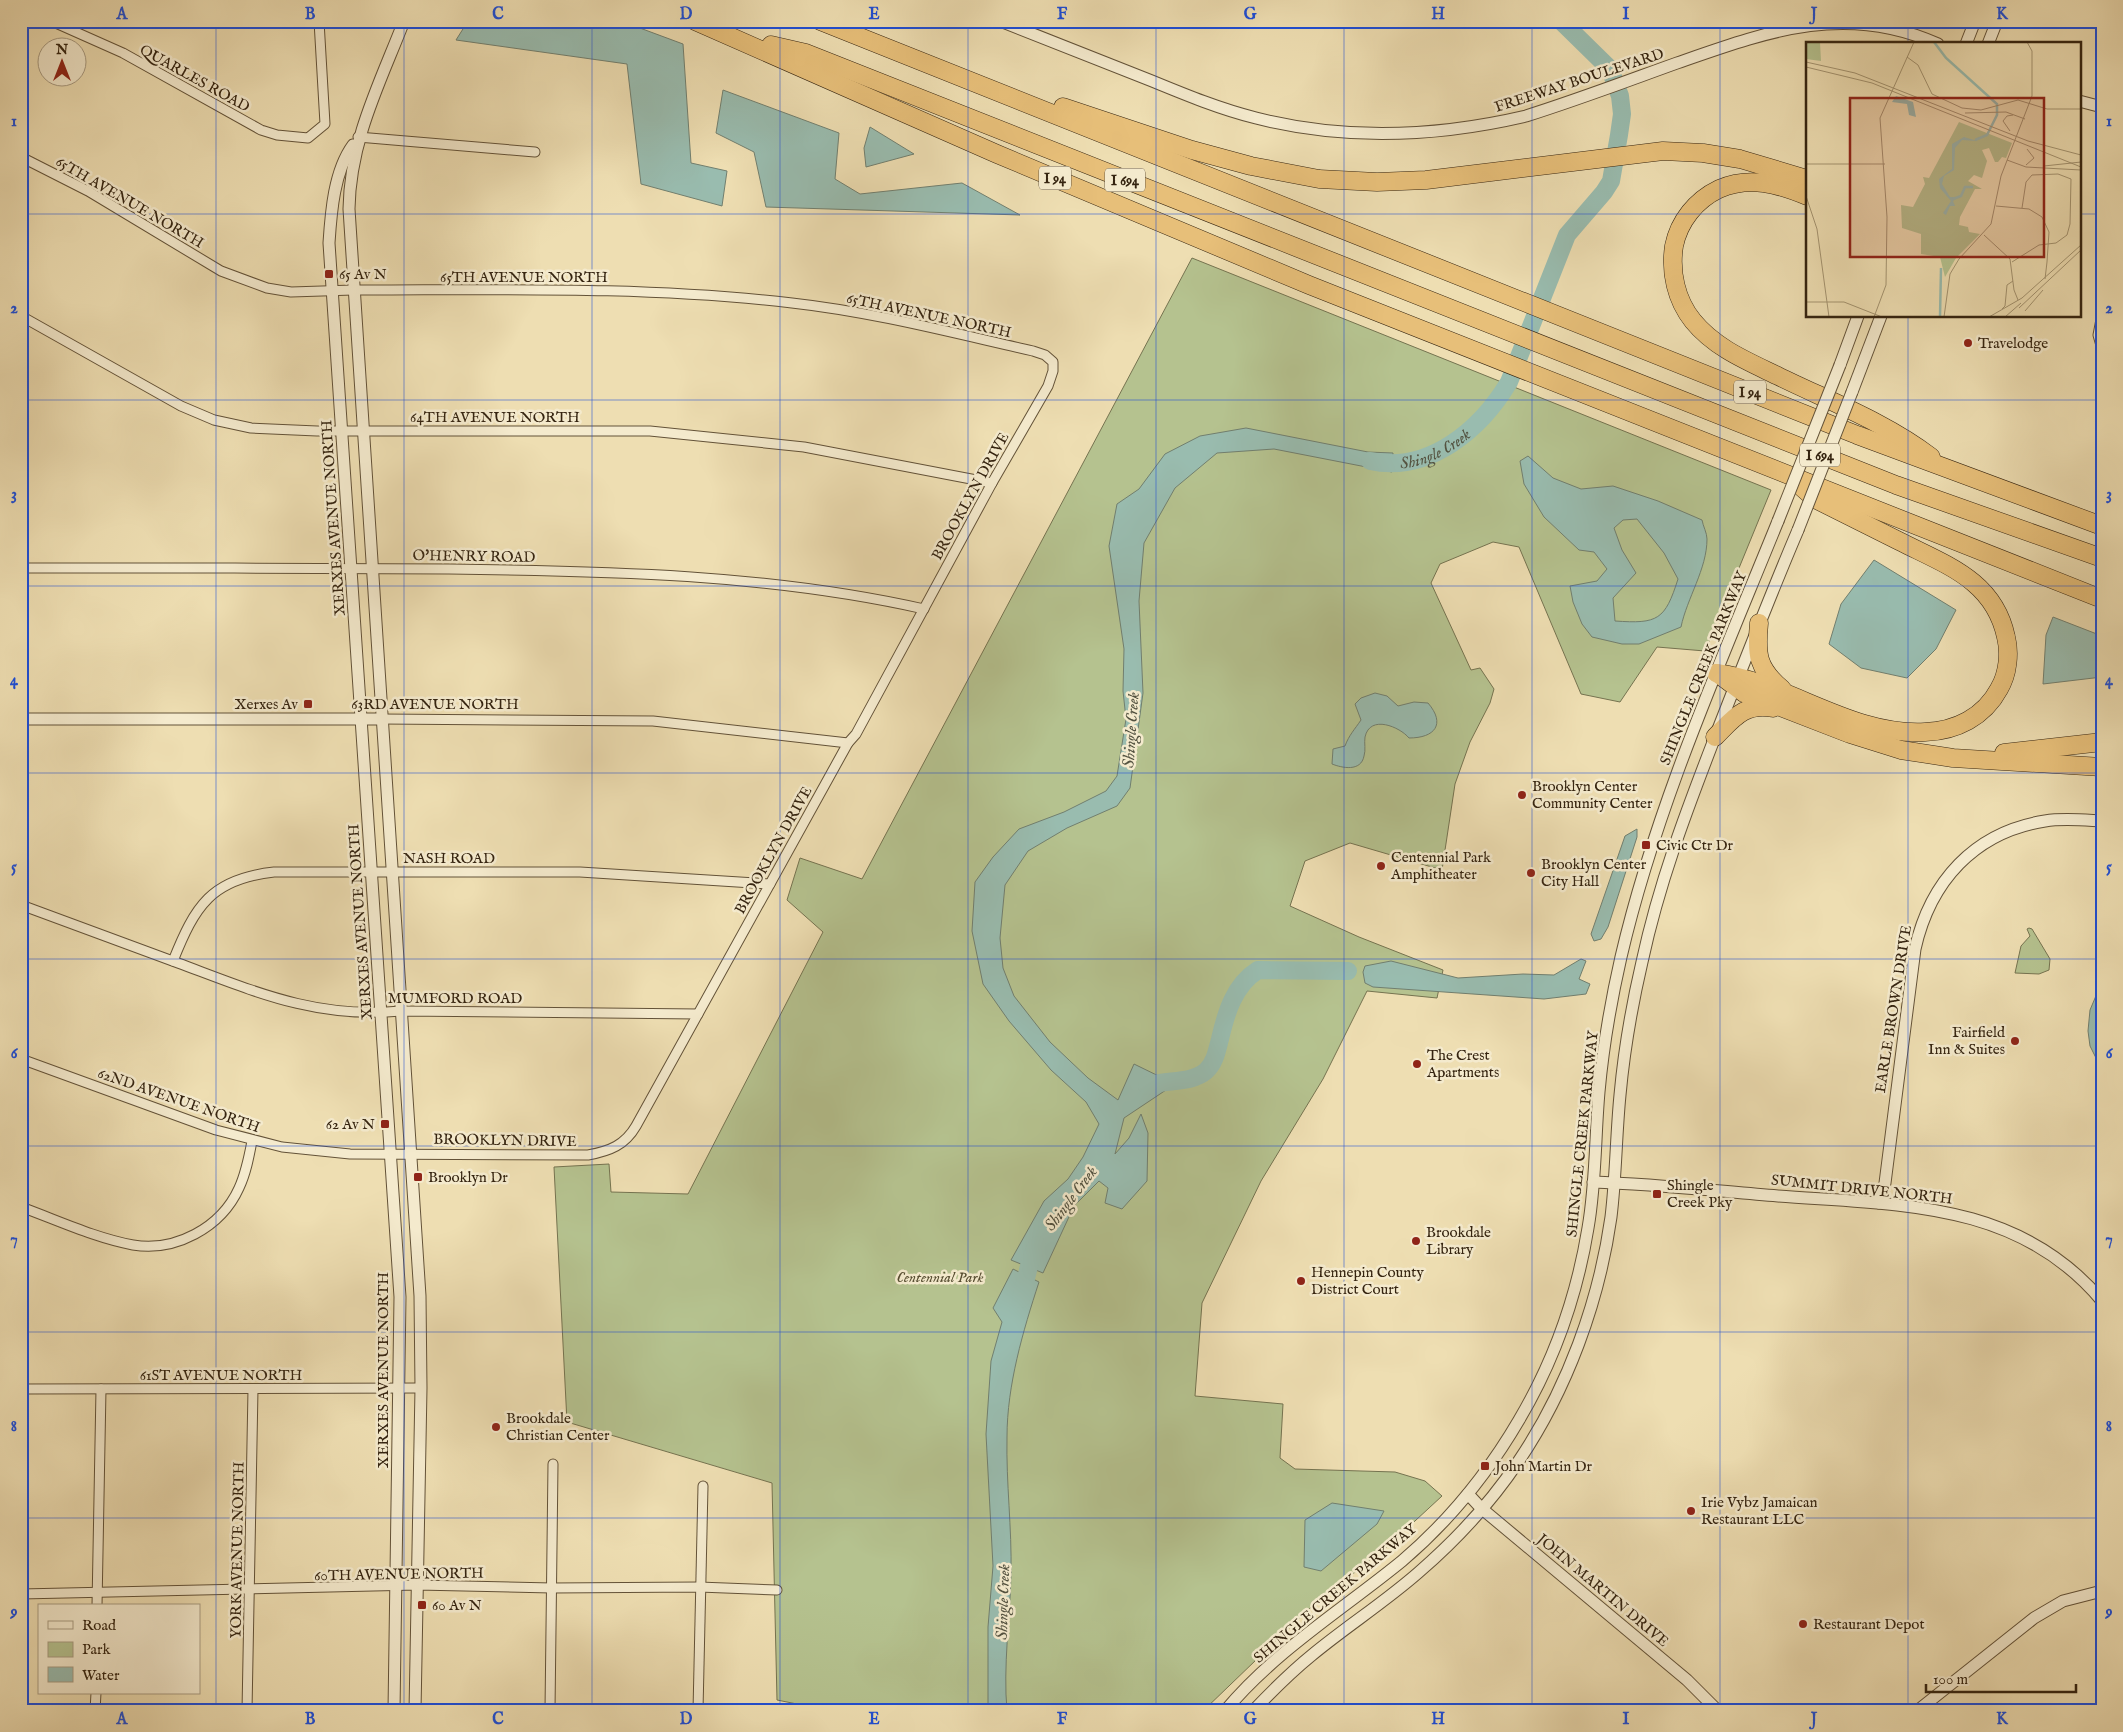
<svg xmlns="http://www.w3.org/2000/svg" width="2123" height="1732" font-family="'IM FELL English',serif">
	<rect width="100%" height="100%" fill="#eedeb2"/>
	<filter id="stains"><feTurbulence type="fractalNoise" baseFrequency=".004" numOctaves="4"/><feColorMatrix values="0 0 0 0 .2 0 0 0 0 .09 0 0 0 0 .02 0 0 0 .5 -.17"/></filter>
	<radialGradient id="worn" r=".72"><stop offset=".6" stop-color="#630" stop-opacity="0"/><stop offset="1" stop-color="#630" stop-opacity=".3"/></radialGradient>
	<g fill="#b5c28f" stroke="#757350">
		<polygon points="1192,258 1771,490 1705,651 1657,647 1620,702 1581,694 1519,547 1493,542 1440,564 1431,583 1471,670 1480,668 1494,689 1490,703 1470,742 1455,784 1442,870 1350,843 1305,861 1290,906 1359,937 1443,970 1437,998 1367,991 1323,1079 1261,1181 1202,1303 1195,1396 1283,1404 1280,1458 1295,1469 1395,1472 1425,1481 1442,1496 1389,1545 1309,1609 1203,1711 832,1711 777,1700 772,1483 567,1422 554,1167 609,1164 611,1192 688,1194 823,932 787,900 800,858 862,879"/>
		<polygon points="2029,928 2032,929 2050,959 2049,970 2039,974 2015,973 2021,946 2030,936 2027,929"/>
	</g>
	<g fill="#99bcaf" stroke="#717f6f" fill-rule="evenodd">
		<polygon points="468,21 621,21 683,44 691,163 727,171 722,206 641,184 627,64 456,40"/>
		<polygon points="723,90 839,133 835,179 860,194 962,183 1020,215 766,207 754,152 716,133"/>
		<polygon points="870,127 914,154 866,167 864,148"/>
		<polygon points="1246,428 1368,452 1393,453 1392,472 1274,449 1217,453 1175,488 1144,543 1139,601 1143,693 1130,788 1117,806 1067,828 1028,851 1005,885 1000,938 1003,968 1014,996 1050,1042 1088,1078 1118,1100 1134,1064 1175,1084 1124,1118 1115,1154 1129,1138 1141,1114 1148,1133 1147,1181 1122,1209 1105,1203 1108,1188 1099,1181 1074,1206 1043,1273 1011,1260 1044,1201 1068,1179 1083,1157 1099,1124 1086,1102 1051,1070 1009,1021 983,984 972,931 975,882 993,857 1019,829 1064,812 1106,791 1117,776 1126,719 1123,691 1124,649 1109,546 1117,504 1139,489 1165,454 1200,436"/>
		<path d="M1528,456l25,22 28,11 32,-3 45,15 44,19c1,6 5,13 5,19 0,30 -20,59 -26,88l-42,17h-17l-30,-7 -10,-13 -9,-22 -3,-16 27,-5 10,-12 -13,-17 -15,-2 -35,-33 -20,-33 -4,-23zM1637,519l27,34 14,26c-13,41 -20,45 -63,42l-2,-23 23,-25 -14,-23 -8,-22 9,-8z"/>
		<polygon points="1874,560 1956,610 1936,649 1907,678 1861,668 1829,644 1841,604"/>
		<polygon points="2053,617 2102,636 2102,677 2043,684 2046,635"/>
		<path d="M1375,693l12,3 11,10 16,-4 14,1c18,21 7,35 -19,35 -9,-11 -39,-24 -44,-1 -1,6 1,13 -1,19 -3,16 -22,12 -32,8l1,-15 12,-3c4,-11 10,-17 16,-26l-6,-16 6,-6z"/>
		<polygon points="1637,829 1637,837 1608,927 1601,939 1594,941 1591,934 1625,836"/>
		<polygon points="1581,959 1586,961 1579,979 1590,984 1586,994 1544,999 1373,987 1365,983 1363,972 1365,966 1391,961 1458,978 1523,974 1554,975"/>
		<polygon points="2098,991 2102,991 2102,1080 2096,1078 2096,1058 2090,1046 2088,1031 2090,1010"/>
		<path d="M1013,1269l26,13c-16,49 -32,103 -32,155 -1,46 5,91 4,137 -1,45 -8,92 -4,137h-19v-84l5,-61 -7,-132 5,-73 11,-39 -9,-14z"/>
		<polygon points="1332,1503 1384,1511 1377,1524 1321,1571 1304,1567 1305,1520"/>
	</g>
	<g fill="none" stroke-linecap="round" stroke-linejoin="round">
		<g stroke="#99bcaf" stroke-width="18">
			<path id="s1" d="M1370,461c59,13 111,-32 139,-79l58,-147 37,-43 7,-11 8,-46 3,-21 -2,-18 -10,-27 -49,-48"/>
			<path d="M1147,1086c18,-7 44,-2 59,-15 9,-8 11,-21 14,-32 6,-26 14,-54 38,-69l90,1"/>
			<polyline points="1021,1299 1030,1262 1037,1245"/>
		</g>
		<g stroke="#635238" stroke-width="11">
			<g id="minor">
				<polyline points="51,21 123,53 261,130 277,135 308,138 325,124 319,21"/>
				<polyline points="358,137 535,152"/>
				<path d="M21,157l67,34 133,80 46,17 24,4 62,-2c146,0 293,-4 439,13 81,9 161,30 241,48l12,4 8,7v9l-5,15 -56,97 -136,251 -8,9 -212,383c-11,19 -26,25 -48,29l-238,-1 -68,-7 -66,-17 -195,-71"/>
				<polyline points="2102,314 2098,335 2102,349"/>
				<polyline points="21,316 181,406 214,420 251,428 317,431 650,431 804,447 992,483"/>
				<path d="M21,568c143,0 285,0 428,1 159,2 319,5 475,40"/>
				<polyline points="381,719 653,721 848,743"/>
				<path d="M21,905c52,19 105,39 157,58 78,29 138,56 223,48l297,3"/>
				<path d="M173,961c22,-55 38,-82 101,-89h306l190,12"/>
				<path d="M21,1207c36,13 74,31 112,38 42,7 88,-17 106,-57 7,-15 10,-31 13,-47"/>
				<polyline points="21,1389 421,1388"/>
				<polyline points="21,1594 417,1585 552,1588 699,1587 777,1590"/>
				<polyline points="97,1606 101,1389"/>
				<polyline points="95,1711 96,1693"/>
				<polyline points="247,1711 253,1389"/>
				<polyline points="550,1711 553,1464"/>
				<polyline points="698,1711 703,1486"/>
			</g>
		</g>
		<g stroke="#635238" stroke-width="13">
			<g id="tertiary">
				<path d="M404,21c-24,62 -54,119 -55,188l71,1087 1,92 -6,323"/>
				<path d="M1000,21c51,20 102,40 152,60 34,14 68,28 104,37 90,23 180,19 270,-2 51,-16 101,-35 151,-53 89,-31 168,-61 261,-19"/>
				<polyline points="1966,44 1975,21"/>
				<polyline points="1988,44 1997,21"/>
				<polyline points="2079,101 2102,107"/>
				<path d="M353,145c-19,26 -22,67 -24,98l71,1054 -6,414"/>
				<polyline points="1840,365 1858,316"/>
				<polyline points="1852,392 1881,316"/>
				<polyline points="21,719 381,719"/>
				<path d="M1593,1182c62,2 124,9 185,14 118,9 240,4 324,105"/>
				<path d="M1879,1203l6,-20 30,-234c15,-67 59,-117 130,-128 18,-3 38,-1 57,0"/>
				<polyline points="1468,1494 1481,1508 1687,1680 1718,1711"/>
				<path d="M1225,1711c50,-60 117,-101 177,-150 47,-40 86,-88 117,-141 35,-59 58,-125 69,-192 8,-45 7,-91 11,-136 4,-45 12,-91 22,-135 35,-150 99,-293 157,-436"/>
				<path d="M1253,1711c19,-20 38,-39 59,-56 35,-29 73,-53 107,-83 37,-32 72,-70 99,-110 49,-72 81,-160 93,-245 5,-41 5,-81 9,-122 4,-44 12,-90 22,-133 17,-79 44,-150 73,-225 27,-69 54,-139 83,-207"/>
				<polyline points="1917,1711 2034,1618 2063,1601 2102,1591"/>
			</g>
		</g>
		<g stroke="#352410" stroke-width="19">
			<g id="motorway">
				<polyline points="695,21 997,154 1309,285 2102,599"/>
				<polyline points="820,21 1857,435 2102,526"/>
				<polyline points="771,45 806,53 1896,485 2102,558"/>
				<polyline points="1063,107 1192,150 1251,166 1319,179 1377,182 1426,180 1663,151 1703,153 1740,159 1807,179"/>
				<path d="M1807,196c-29,-12 -57,-20 -88,-7 -23,11 -40,32 -45,57 -4,26 2,54 19,75 22,27 54,40 85,55 51,25 107,46 153,81"/>
				<path d="M1759,623c-3,31 -2,45 23,66"/>
				<path d="M1716,673c72,9 134,63 209,59 31,-1 59,-15 74,-43 9,-15 11,-36 7,-52 -12,-57 -60,-72 -107,-96 -28,-14 -56,-28 -84,-42l-17,-15"/>
				<polyline points="1717,673 1744,693 1850,734 1901,750 1953,758 2102,767"/>
				<path d="M1715,737c19,-19 29,-34 58,-29"/>
				<polyline points="2004,753 2102,742"/>
			</g>
		</g>
		<use href="#minor" stroke="#f4eacd" stroke-width="9"/>
		<use href="#tertiary" stroke="#f4eacd" stroke-width="11"/>
		<use href="#motorway" stroke="#e7bf79" stroke-width="18"/>
		<g stroke="#635238" stroke-width="13" stroke-linecap="butt">
			<g id="tertiary-bridge">
				<polyline points="1778,521 1840,365"/>
				<polyline points="1798,530 1852,392"/>
			</g>
		</g>
		<use href="#tertiary-bridge" stroke="#f4eacd" stroke-width="11"/>
	</g>
	<path fill="none" stroke="#1d4ed8" stroke-width="1" stroke-opacity="0.55" d="M216,21v1690M404,21v1690M592,21v1690M780,21v1690M968,21v1690M1156,21v1690M1344,21v1690M1532,21v1690M1720,21v1690M1908,21v23M21,214h1786M2079,214h23M1908,316v1395M21,400h2081M21,586h2081M21,773h2081M21,959h2081M21,1146h2081M21,1332h2081M21,1518h2081"/>
	<g fill="#8f2418" stroke="#f4eacd" stroke-width="2">
		<rect x="324" y="269" width="10" height="10" rx="2.5"/>
		<circle cx="1968" cy="343" r="5"/>
		<rect x="303" y="699" width="10" height="10" rx="2.5"/>
		<circle cx="1522" cy="795" r="5"/>
		<rect x="1641" y="840" width="10" height="10" rx="2.5"/>
		<circle cx="1381" cy="866" r="5"/>
		<circle cx="1531" cy="873" r="5"/>
		<circle cx="2015" cy="1041" r="5"/>
		<circle cx="1417" cy="1064" r="5"/>
		<rect x="380" y="1119" width="10" height="10" rx="2.5"/>
		<rect x="413" y="1172" width="10" height="10" rx="2.5"/>
		<rect x="1652" y="1189" width="10" height="10" rx="2.5"/>
		<circle cx="1416" cy="1241" r="5"/>
		<circle cx="1301" cy="1281" r="5"/>
		<circle cx="496" cy="1427" r="5"/>
		<rect x="1480" y="1461" width="10" height="10" rx="2.5"/>
		<circle cx="1691" cy="1511" r="5"/>
		<rect x="417" y="1600" width="10" height="10" rx="2.5"/>
		<circle cx="1803" cy="1624" r="5"/>
	</g>
	<g text-anchor="middle" stroke-width="5" stroke-linejoin="round" paint-order="stroke">
		<g fill="#f4eacd" stroke="#6e5f49" stroke-width="1">
			<rect x="1039" y="166.5" width="32" height="23" rx="4"/>
			<rect x="1105" y="168.5" width="40" height="23" rx="4"/>
			<rect x="1734" y="380.5" width="32" height="23" rx="4"/>
			<rect x="1800" y="443.5" width="40" height="23" rx="4"/>
		</g>
		<g font-size="14" font-weight="bold" fill="#352410">
			<text x="1055" y="183">I 94</text>
			<text x="1125" y="185">I 694</text>
			<text x="1750" y="397">I 94</text>
			<text x="1820" y="460">I 694</text>
		</g>
		<g font-size="15" fill="#352410" stroke="#f4eacd">
			<text transform="translate(195 78) rotate(29)" y="5">QUARLES ROAD</text>
			<text transform="translate(1579 80) rotate(-18)" y="5">FREEWAY BOULEVARD</text>
			<text transform="translate(130 202) rotate(30)" y="5">65TH AVENUE NORTH</text>
			<text x="524" y="282">65TH AVENUE NORTH</text>
			<text transform="translate(929 315) rotate(12)" y="5">65TH AVENUE NORTH</text>
			<text x="495" y="422">64TH AVENUE NORTH</text>
			<text transform="translate(970 496) rotate(-61)" y="5">BROOKLYN DRIVE</text>
			<text transform="translate(333 518) rotate(-94)" y="5">XERXES AVENUE NORTH</text>
			<text transform="translate(474 556) rotate(1)" y="5">O'HENRY ROAD</text>
			<text transform="translate(1703 668) rotate(-68)" y="5">SHINGLE CREEK PARKWAY</text>
			<text x="435" y="709">63RD AVENUE NORTH</text>
			<text transform="translate(773 850) rotate(-61)" y="5">BROOKLYN DRIVE</text>
			<text x="449" y="863">NASH ROAD</text>
			<text transform="translate(360 922) rotate(-94)" y="5">XERXES AVENUE NORTH</text>
			<text x="455" y="1003">MUMFORD ROAD</text>
			<text transform="translate(1893 1009) rotate(-81)" y="5">EARLE BROWN DRIVE</text>
			<text transform="translate(179 1100) rotate(19)" y="5">62ND AVENUE NORTH</text>
			<text transform="translate(1582 1134) rotate(-84)" y="5">SHINGLE CREEK PARKWAY</text>
			<text transform="translate(505 1140) rotate(1)" y="5">BROOKLYN DRIVE</text>
			<text transform="translate(1862 1189) rotate(6)" y="5">SUMMIT DRIVE NORTH</text>
			<text transform="translate(383 1370) rotate(-90)" y="5">XERXES AVENUE NORTH</text>
			<text x="221" y="1380">61ST AVENUE NORTH</text>
			<text transform="translate(237 1550) rotate(-89)" y="5">YORK AVENUE NORTH</text>
			<text transform="translate(399 1574) rotate(-1)" y="5">60TH AVENUE NORTH</text>
			<text transform="translate(1603 1590) rotate(40)" y="5">JOHN MARTIN DRIVE</text>
			<text transform="translate(1335 1593) rotate(-40)" y="5">SHINGLE CREEK PARKWAY</text>
		</g>
		<g font-size="15" fill="#352410" stroke="#f4eacd" text-anchor="start">
			<text x="339" y="279">65 Av N</text>
			<text x="1978" y="348">Travelodge</text>
			<text x="298" y="709" text-anchor="end">Xerxes Av</text>
			<text x="1532" y="791">Brooklyn Center<tspan x="1532" dy="17">Community Center</tspan></text>
			<text x="1656" y="850">Civic Ctr Dr</text>
			<text x="1391" y="862">Centennial Park<tspan x="1391" dy="17">Amphitheater</tspan></text>
			<text x="1541" y="869">Brooklyn Center<tspan x="1541" dy="17">City Hall</tspan></text>
			<text x="2005" y="1037" text-anchor="end">Fairfield<tspan x="2005" dy="17">Inn &amp; Suites</tspan></text>
			<text x="1427" y="1060">The Crest<tspan x="1427" dy="17">Apartments</tspan></text>
			<text x="375" y="1129" text-anchor="end">62 Av N</text>
			<text x="428" y="1182">Brooklyn Dr</text>
			<text x="1667" y="1190">Shingle<tspan x="1667" dy="17">Creek Pky</tspan></text>
			<text x="1426" y="1237">Brookdale<tspan x="1426" dy="17">Library</tspan></text>
			<text x="1311" y="1277">Hennepin County<tspan x="1311" dy="17">District Court</tspan></text>
			<text x="506" y="1423">Brookdale<tspan x="506" dy="17">Christian Center</tspan></text>
			<text x="1495" y="1471">John Martin Dr</text>
			<text x="1701" y="1507">Irie Vybz Jamaican<tspan x="1701" dy="17">Restaurant LLC</tspan></text>
			<text x="432" y="1610">60 Av N</text>
			<text x="1813" y="1629">Restaurant Depot</text>
		</g>
		<g font-size="15" font-style="italic" fill="#554c30" stroke="#f4eacd">
			<text x="940" y="1282">Centennial Park</text>
		</g>
		<g font-size="16" font-style="italic" fill="#535240" stroke="#f4eacd">
			<text dy="6" stroke="none"><textPath href="#s1" startOffset="68">Shingle Creek</textPath></text>
			<text transform="translate(1130 730) rotate(-86)" y="6">Shingle Creek</text>
			<text transform="translate(1070 1198) rotate(-53)" y="6">Shingle Creek</text>
			<text transform="translate(1002 1602) rotate(-88)" y="6">Shingle Creek</text>
		</g>
	</g>
	<g transform="translate(1806 42)">
		<rect width="275" height="275" fill="#eedeb2"/>
		<path d="M0,0h14l1,19 -15,-2zM153,80l53,21 -6,15 -4,-1 -4,5h-3l-6,-14 -7,2 5,11 -5,17 -8,-3 -6,6 14,8h-7l-15,28 -1,8 9,2 1,5 11,2 -24,24 -11,19 -5,-20 -19,-3v-20l-19,-6 -1,-23 12,2 12,-23 -2,-7 6,1z" fill="#b5c28f"/>
		<path d="M90,54l17,6 3,15 -7,-2 -2,-11 -15,-2zM158,95l13,4 -15,-1 -7,8 -1,22 -10,6 -2,8 8,13h8l-5,4 2,5h-5l-4,9 -3,-2 8,-12 -11,-13 -1,-9 13,-10v-25z" fill="#99bcaf"/>
		<path fill="none" stroke="#99bcaf" stroke-width="2.5" d="M128,0l12,16 51,46v11l-10,20 -12,5M147,157l8,-3 4,-9h8M134,275l1,-49"/>
		<path fill="none" stroke="#a49471" stroke-width="1" d="M101,15l11,8 14,29 30,14 19,2 37,-10 29,9h34M0,20l49,11 173,68 53,14M0,25l66,16 209,84M159,71l41,-1 19,7M204,89l-7,-10 4,-5 6,-1M201,118l19,7 55,3M0,122h79M220,123l8,-7 -7,-9M238,124l37,-4M0,154l11,33 12,88M190,164l33,3 13,8 7,15 -2,30M178,193l26,24 4,31 4,10M206,220l27,-17 17,-2 11,-8 3,-11 1,-45 -13,-5 -26,1 -6,7 -4,26M239,237l2,-17M0,260h38l38,15M213,266l62,-58M196,267l3,-3 2,-21 6,-4M219,269l18,-21M68,275l12,-32 1,-68 -7,-99 34,-76M138,275l6,-43 9,-15 32,-35 10,-48 31,-80v-45l-5,-9M183,275l33,-19 59,-53M199,275l16,-14"/>
		<path fill="#8f2418" fill-opacity="0.15" stroke="#8f2418" stroke-width="2.5" d="M44,56h194v159h-194z"/>
		<rect width="275" height="275" fill="none" stroke="#352410" stroke-width="2.5"/>
	</g>
	<rect width="2123" height="1732" fill="none" stroke="#eedeb2" stroke-width="55"/>
	<rect x="38" y="1604" width="162" height="90" fill="#f4eacd" stroke="#a89b81"/>
	<rect x="48" y="1621" width="25" height="8" fill="#f4eacd" stroke="#a89b81"/>
	<text x="82" y="1630" font-size="15" fill="#352410">Road</text>
	<rect x="48" y="1642" width="25" height="15" fill="#b5c28f" stroke="#a89b81"/>
	<text x="82" y="1654" font-size="15" fill="#352410">Park</text>
	<rect x="48" y="1667" width="25" height="15" fill="#99bcaf" stroke="#a89b81"/>
	<text x="82" y="1680" font-size="15" fill="#352410">Water</text>
	<g transform="translate(62 62)"><circle r="24" fill="#f4eacd" stroke="#a89b81"/>
	<path d="M0-4L9 19L0 12L-9 19Z" fill="#8f2418"/>
	<text y="-8" font-size="14" font-weight="bold" text-anchor="middle" fill="#352410">N</text>
	</g>
	<path d="M1926 1684v8h150v-8" fill="none" stroke="#352410" stroke-width="2.5"/>
	<text x="1933" y="1684" font-size="15" fill="#352410" stroke="#f4eacd" stroke-width="4" paint-order="stroke">100 m</text>
	<rect x="28" y="28" width="2068" height="1676" fill="none" stroke="#1d4ed8" stroke-width="2"/>
	<g font-size="16" text-anchor="middle" font-weight="bold" fill="#1d4ed8">
		<text x="122" y="19">A</text>
		<text x="310" y="19">B</text>
		<text x="498" y="19">C</text>
		<text x="686" y="19">D</text>
		<text x="874" y="19">E</text>
		<text x="1062" y="19">F</text>
		<text x="1250" y="19">G</text>
		<text x="1438" y="19">H</text>
		<text x="1626" y="19">I</text>
		<text x="1814" y="19">J</text>
		<text x="2002" y="19">K</text>
		<text x="14" y="126">1</text>
		<text x="2109" y="126">1</text>
		<text x="14" y="313">2</text>
		<text x="2109" y="313">2</text>
		<text x="14" y="499">3</text>
		<text x="2109" y="499">3</text>
		<text x="14" y="685">4</text>
		<text x="2109" y="685">4</text>
		<text x="14" y="872">5</text>
		<text x="2109" y="872">5</text>
		<text x="14" y="1058">6</text>
		<text x="2109" y="1058">6</text>
		<text x="14" y="1244">7</text>
		<text x="2109" y="1244">7</text>
		<text x="14" y="1431">8</text>
		<text x="2109" y="1431">8</text>
		<text x="14" y="1617">9</text>
		<text x="2109" y="1617">9</text>
		<text x="122" y="1724">A</text>
		<text x="310" y="1724">B</text>
		<text x="498" y="1724">C</text>
		<text x="686" y="1724">D</text>
		<text x="874" y="1724">E</text>
		<text x="1062" y="1724">F</text>
		<text x="1250" y="1724">G</text>
		<text x="1438" y="1724">H</text>
		<text x="1626" y="1724">I</text>
		<text x="1814" y="1724">J</text>
		<text x="2002" y="1724">K</text>
	</g>
	<rect width="100%" height="100%" filter="url(#stains)"/>
	<rect width="100%" height="100%" fill="url(#worn)"/>
</svg>
